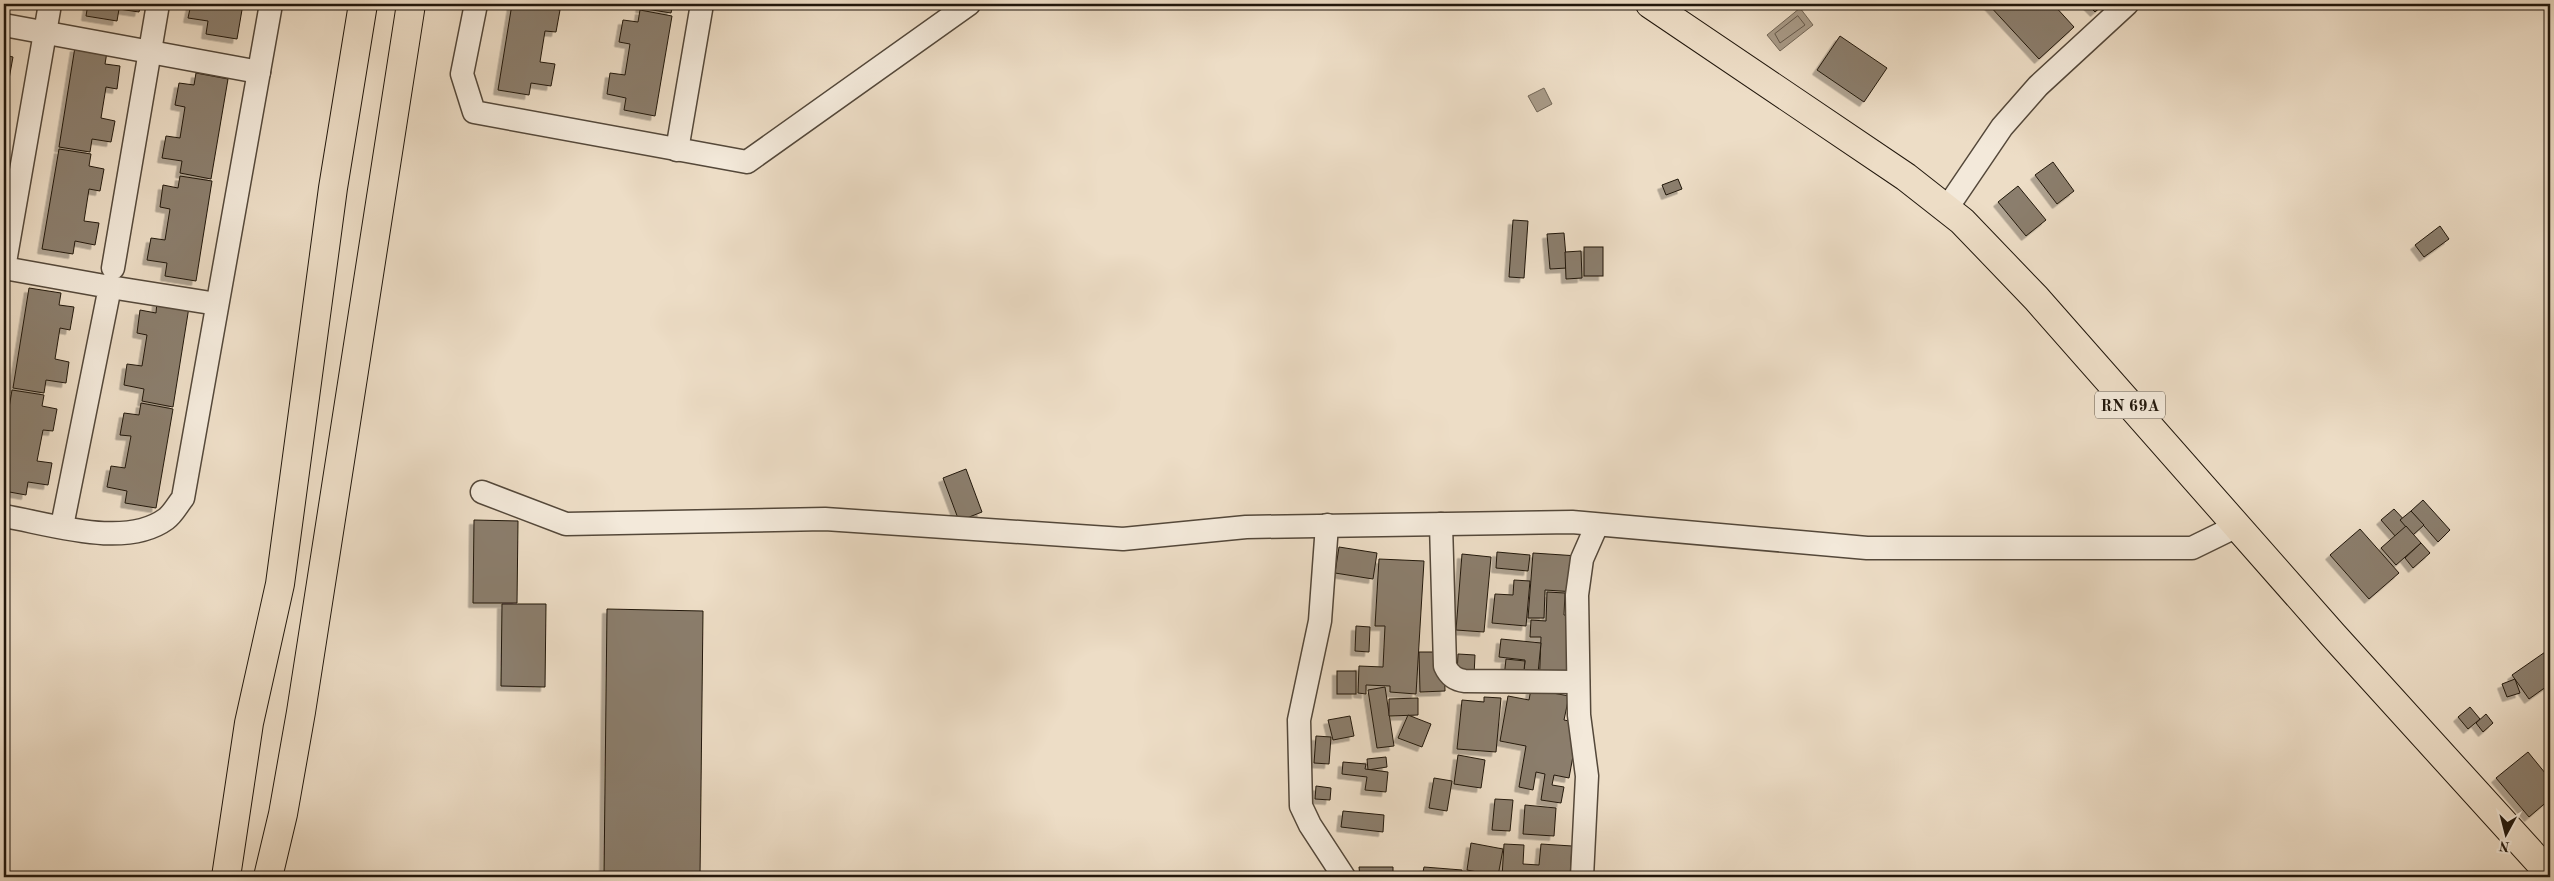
<svg xmlns="http://www.w3.org/2000/svg" width="2554" height="881" font-family="'Old Standard TT',serif">
	<defs>
		<filter id="shadow"><feDropShadow dx="-4.5" dy="4.5" stdDeviation="0" flood-color="#0004"/></filter>
	</defs>
	<rect width="100%" height="100%" fill="#edddc6"/>
	<filter id="stains"><feTurbulence type="fractalNoise" baseFrequency=".004" numOctaves="4"/><feColorMatrix values="0 0 0 0 .2 0 0 0 0 .09 0 0 0 0 .02 0 0 0 .5 -.17"/></filter>
	<radialGradient id="worn" r=".72"><stop offset=".6" stop-color="#630" stop-opacity="0"/><stop offset="1" stop-color="#630" stop-opacity=".3"/></radialGradient>
	<g fill="#a89a87" stroke="#726656">
		<polygon points="1800,8 1813,25 1780,51 1767,35"/>
		<polygon points="1544,88 1552,104 1537,112 1528,96"/>
	</g>
	<g fill="none" stroke-linecap="round" stroke-linejoin="round">
		<polygon stroke="#64584a" stroke-width="1" points="1798,16 1805,25 1780,43 1775,34"/>
	</g>
	<g fill="#8b7e6d" stroke="#21170c" filter="url(#shadow)">
		<polygon points="88,4 141,4 139,12 119,9 117,21 86,16"/>
		<polygon points="191,4 243,4 237,39 206,34 208,21 188,18"/>
		<polygon points="512,4 545,4 544,7 560,10 556,32 545,31 540,62 555,64 551,86 531,83 529,95 498,90"/>
		<polygon points="641,4 673,4 671,13 640,8"/>
		<polygon points="1988,4 2053,4 2074,27 2039,59"/>
		<polygon points="2087,4 2104,4 2095,12"/>
		<polygon points="640,10 672,16 655,116 624,110 626,98 607,94 610,73 625,75 630,44 619,42 623,20 638,22"/>
		<polygon points="1840,36 1887,68 1864,102 1817,70"/>
		<polygon points="75,47 107,52 105,64 120,66 117,89 106,87 101,118 115,121 111,142 92,139 90,152 59,147"/>
		<polygon points="4,55 13,57 9,79 4,78"/>
		<polygon points="196,73 228,79 211,179 180,173 182,161 162,158 166,136 180,138 185,107 175,105 179,83 194,85"/>
		<polygon points="59,149 91,154 89,166 104,169 100,191 89,189 84,221 99,223 95,245 75,241 73,254 42,249"/>
		<polygon points="2053,162 2074,191 2057,204 2035,175"/>
		<polygon points="180,176 212,181 196,281 165,276 167,263 147,260 151,238 165,240 170,209 160,207 163,185 178,188"/>
		<polygon points="1678,179 1682,189 1666,195 1662,185"/>
		<polygon points="2018,186 2046,220 2026,236 1998,202"/>
		<polygon points="1513,220 1528,221 1524,278 1509,277"/>
		<polygon points="2440,226 2449,239 2424,257 2415,245"/>
		<polygon points="1564,233 1567,268 1550,269 1547,234"/>
		<rect x="1584" y="247" width="19" height="29"/>
		<polygon points="1581,251 1582,278 1566,279 1565,252"/>
		<polygon points="29,288 61,293 59,305 74,307 70,330 60,328 55,359 69,362 66,383 46,380 44,393 13,388"/>
		<polygon points="157,302 189,307 173,407 142,401 144,389 124,385 127,364 142,366 147,335 137,333 140,310 156,313"/>
		<polygon points="12,390 44,395 42,406 57,409 53,431 43,430 37,461 52,463 48,485 28,482 26,495 4,491 4,438"/>
		<polygon points="141,403 173,409 156,508 125,503 127,491 107,487 111,466 125,468 131,436 120,435 124,413 139,415"/>
		<polygon points="966,469 982,512 959,521 943,478"/>
		<polygon points="2423,500 2450,530 2438,542 2411,511"/>
		<polygon points="2394,509 2409,525 2396,537 2381,520"/>
		<polygon points="2411,511 2424,525 2413,535 2400,520"/>
		<polygon points="474,520 518,521 517,603 473,603"/>
		<polygon points="2406,526 2421,543 2396,565 2381,548"/>
		<polygon points="2360,529 2399,573 2369,599 2330,555"/>
		<polygon points="2421,543 2430,553 2413,568 2405,558"/>
		<polygon points="1339,547 1377,553 1373,579 1335,573"/>
		<polygon points="1497,552 1530,555 1528,571 1496,568"/>
		<polygon points="1533,553 1578,556 1576,592 1545,590 1544,618 1528,618"/>
		<polygon points="1462,554 1491,557 1484,632 1456,630"/>
		<polygon points="1379,559 1424,561 1416,694 1390,692 1390,686 1366,685 1366,694 1358,693 1359,666 1383,667 1385,626 1375,626"/>
		<polygon points="1514,580 1530,581 1526,626 1492,623 1495,594 1513,595"/>
		<polygon points="1547,592 1565,593 1564,615 1573,615 1571,683 1539,691 1541,637 1530,637 1531,620 1546,621"/>
		<polygon points="502,604 546,604 545,687 501,686"/>
		<polygon points="607,609 703,611 700,877 604,877"/>
		<polygon points="1356,626 1370,627 1369,652 1355,651"/>
		<polygon points="1501,639 1541,643 1538,673 1524,672 1525,660 1499,657"/>
		<polygon points="2548,650 2550,653 2550,684 2529,699 2512,675"/>
		<polygon points="1419,652 1444,652 1445,691 1420,692"/>
		<polygon points="1458,654 1475,655 1474,676 1457,674"/>
		<polygon points="1506,659 1525,661 1522,688 1503,687"/>
		<rect x="1337" y="671" width="19" height="23"/>
		<polygon points="2515,679 2520,693 2507,697 2502,684"/>
		<polygon points="1385,687 1394,746 1377,748 1368,690"/>
		<polygon points="1531,689 1569,696 1564,720 1579,723 1569,778 1554,775 1552,785 1564,787 1561,803 1541,800 1545,774 1536,772 1533,790 1519,787 1526,746 1500,741 1508,696 1529,700"/>
		<polygon points="1484,697 1501,698 1496,752 1457,749 1462,700 1484,702"/>
		<polygon points="1418,698 1418,715 1389,716 1389,699"/>
		<polygon points="2470,707 2480,719 2468,729 2458,717"/>
		<polygon points="2486,714 2493,723 2483,732 2476,723"/>
		<polygon points="1408,715 1431,724 1422,747 1398,738"/>
		<polygon points="1350,716 1354,736 1333,740 1328,720"/>
		<polygon points="1316,736 1331,737 1329,764 1314,763"/>
		<polygon points="2528,752 2550,779 2550,799 2529,817 2496,778"/>
		<polygon points="1458,755 1485,760 1481,788 1454,784"/>
		<polygon points="1386,757 1387,767 1368,770 1367,759"/>
		<polygon points="1343,762 1366,764 1365,769 1388,772 1386,792 1365,790 1367,777 1342,774"/>
		<polygon points="1434,778 1452,781 1447,811 1429,808"/>
		<polygon points="1316,786 1331,788 1330,800 1315,799"/>
		<polygon points="1495,799 1513,800 1510,831 1492,830"/>
		<polygon points="1525,805 1556,808 1554,836 1523,834"/>
		<polygon points="1343,811 1384,815 1383,832 1341,827"/>
		<polygon points="1471,843 1503,849 1498,876 1467,870"/>
		<polygon points="1504,844 1524,845 1523,864 1539,865 1541,844 1572,846 1570,877 1502,877"/>
		<polygon points="1359,867 1393,867 1393,877 1360,877"/>
		<polygon points="1424,867 1462,870 1461,877 1422,877"/>
	</g>
	<g fill="none" stroke-linecap="round" stroke-linejoin="round">
		<g stroke="#54483a" stroke-width="25">
			<g id="minor">
				<polyline points="50,4 4,268 110,287 62,526"/>
				<polyline points="476,4 462,74 474,112 747,162 969,4"/>
				<polyline points="4,25 259,72"/>
				<polyline points="677,150 702,4"/>
				<polyline points="1947,208 2002,127 2038,86 2127,4"/>
				<polyline points="113,268 158,4"/>
				<polyline points="110,287 217,304"/>
				<polyline points="482,492 566,524 825,519 1123,539 1246,527 1572,522 1867,548 2192,548 2237,526"/>
				<path d="M4,516c47,8 121,33 162,3 7,-5 12,-15 17,-21l88,-494"/>
				<path d="M1441,524l4,142c4,9 10,14 20,15l113,1"/>
				<polyline points="1327,525 1320,621 1299,720 1301,806 1310,825 1344,877"/>
				<polyline points="1582,877 1587,776 1579,715 1577,595 1582,559 1597,525"/>
			</g>
		</g>
		<g stroke="#21170c" stroke-width="30">
			<polyline id="primary" points="1650,4 1906,177 1962,221 2036,298 2333,635 2550,874"/>
		</g>
		<g stroke="#21170c" stroke-width="30">
			<g id="motorway">
				<polyline points="226,877 249,723 280,584 333,188 363,4"/>
				<polyline points="268,877 283,814 301,712 411,4"/>
			</g>
		</g>
		<use href="#minor" stroke="#f3e9da" stroke-width="22"/>
		<use href="#primary" stroke="#edddc6" stroke-width="28"/>
		<use href="#motorway" stroke="#edddc6" stroke-width="28"/>
	</g>
	<g text-anchor="middle" stroke-width="4.5" stroke-linejoin="round" paint-order="stroke">
		<rect fill="#f3e9da" stroke="#60564a" stroke-width="1" x="2095" y="391.5" width="70" height="27" rx="4"/>
		<g font-size="16" font-weight="bold" fill="#21170c">
			<text x="2130" y="411">RN 69A</text>
		</g>
	</g>
	<rect width="2554" height="881" fill="none" stroke="#edddc6" stroke-width="20"/>
	<rect x="5" y="5" width="2544" height="871" fill="none" stroke="#21170c" stroke-width="2.5"/>
	<rect x="10" y="10" width="2534" height="861" fill="none" stroke="#21170c"/>
	<g transform="translate(2506 834) rotate(187)" stroke="#f3e9da" stroke-width="4" paint-order="stroke">
	<path d="M0-4L9 19L0 12L-9 19Z" fill="#21170c"/>
	<text y="-8" font-size="14" font-weight="bold" text-anchor="middle" fill="#21170c">N</text>
	</g>
	<rect width="100%" height="100%" filter="url(#stains)"/>
	<rect width="100%" height="100%" fill="url(#worn)"/>
</svg>
